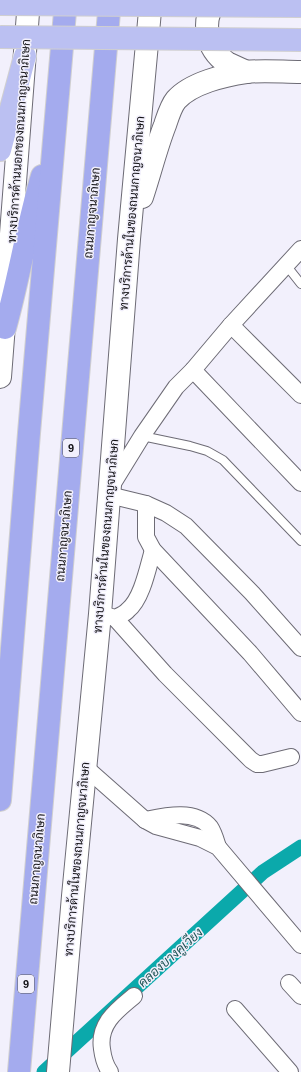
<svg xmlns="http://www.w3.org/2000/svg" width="301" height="1072" font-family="Helvetica,Sarabun,sans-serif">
	<rect width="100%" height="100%" fill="#f2f0fc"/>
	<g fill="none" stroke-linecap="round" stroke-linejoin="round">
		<polyline stroke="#0ba9ab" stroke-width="15" points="44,1072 263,872 301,847"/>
		<g stroke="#6d6b75" stroke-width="10">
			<g id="service">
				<polyline points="286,265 301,284"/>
				<polyline points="142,436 190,446 207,451 223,460 301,541"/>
			</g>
		</g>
		<g stroke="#6d6b75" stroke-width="18">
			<g id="minor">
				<polyline points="231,325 301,395"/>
				<polyline points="193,370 301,483"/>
				<polyline points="110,488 142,436 176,387 193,370 231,325 301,249"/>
				<polyline points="109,495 146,504 166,513 186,526 252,593 301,648"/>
				<polyline points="146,504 146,537 153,550 250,653 301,713"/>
				<path d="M105,615l10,3c4,-2 10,-4 13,-8 14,-11 20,-43 25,-60"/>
				<polyline points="115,618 165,674 251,760 257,764 262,764 291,757"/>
				<polyline points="85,767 145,820 156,826 200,838 218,847 301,945"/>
				<path d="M145,820c20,-4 50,-11 65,7 4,6 6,14 8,20"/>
				<polyline points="289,983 301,996"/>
				<polyline points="235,1009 290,1072"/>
				<path d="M110,1072c-5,-7 -7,-15 -8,-23 -4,-25 15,-39 32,-53"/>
			</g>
		</g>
		<g stroke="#6d6b75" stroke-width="24">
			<g id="secondary">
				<path d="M217,0c-17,19 -11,49 10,63 6,3 13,6 20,9"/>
				<path d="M142,197c8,-24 14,-49 23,-72 3,-9 6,-19 11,-25 15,-17 49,-25 70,-28 18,-2 37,0 55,0"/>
				<polyline points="0,377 29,0"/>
				<polyline points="58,1072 73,896 100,614 129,239 151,0"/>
			</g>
		</g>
		<g stroke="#d0cfd0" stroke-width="24">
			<polyline id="primary" points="0,150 25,56"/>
		</g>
		<g stroke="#d0cfd0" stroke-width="24">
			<g id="trunk">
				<path d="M5,328c14,-50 22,-102 37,-152"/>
				<polyline points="0,800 29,433 66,0"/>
				<polyline points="19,1072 110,0"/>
			</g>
		</g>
		<use href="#service" stroke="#fff" stroke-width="8"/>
		<use href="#minor" stroke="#fff" stroke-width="16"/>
		<use href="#secondary" stroke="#fff" stroke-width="22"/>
		<use href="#primary" stroke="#bbc0f2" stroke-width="22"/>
		<use href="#trunk" stroke="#a4abee" stroke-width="22"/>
		<g stroke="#d0cfd0" stroke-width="24" stroke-linecap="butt">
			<g id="primary-bridge">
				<polyline points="0,4 301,6"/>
				<polyline points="0,37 301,40"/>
			</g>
		</g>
		<use href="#primary-bridge" stroke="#bbc0f2" stroke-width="22"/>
	</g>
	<g text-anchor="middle" stroke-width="3" stroke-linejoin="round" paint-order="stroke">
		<g fill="#f2f0fc" stroke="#55545a" stroke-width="1">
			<rect x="63" y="439" width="16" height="18" rx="3"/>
			<rect x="18" y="975" width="16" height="18" rx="3"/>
		</g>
		<g font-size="11" font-weight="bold" fill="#121115">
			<text x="71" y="452">9</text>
			<text x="26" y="988">9</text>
		</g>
		<g font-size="12" fill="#121115" stroke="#f2f0fc">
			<text transform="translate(19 141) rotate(-86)" y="4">ทางบริการด้านนอกของถนนกาญจนาภิเษก</text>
			<text transform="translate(92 213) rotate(-85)" y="4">ถนนกาญจนาภิเษก</text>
			<text transform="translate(132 213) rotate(-85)" y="4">ทางบริการด้านในของถนนกาญจนาภิเษก</text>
			<text transform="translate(64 536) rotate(-85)" y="4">ถนนกาญจนาภิเษก</text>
			<text transform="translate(106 536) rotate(-85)" y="4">ทางบริการด้านในของถนนกาญจนาภิเษก</text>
			<text transform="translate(37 859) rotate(-85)" y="4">ถนนกาญจนาภิเษก</text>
			<text transform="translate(77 859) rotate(-85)" y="4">ทางบริการด้านในของถนนกาญจนาภิเษก</text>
		</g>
		<g font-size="13" font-style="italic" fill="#1f5656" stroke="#f2f0fc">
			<text transform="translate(170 957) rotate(-42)" y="5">คลองบางคูเวียง</text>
		</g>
	</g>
</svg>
